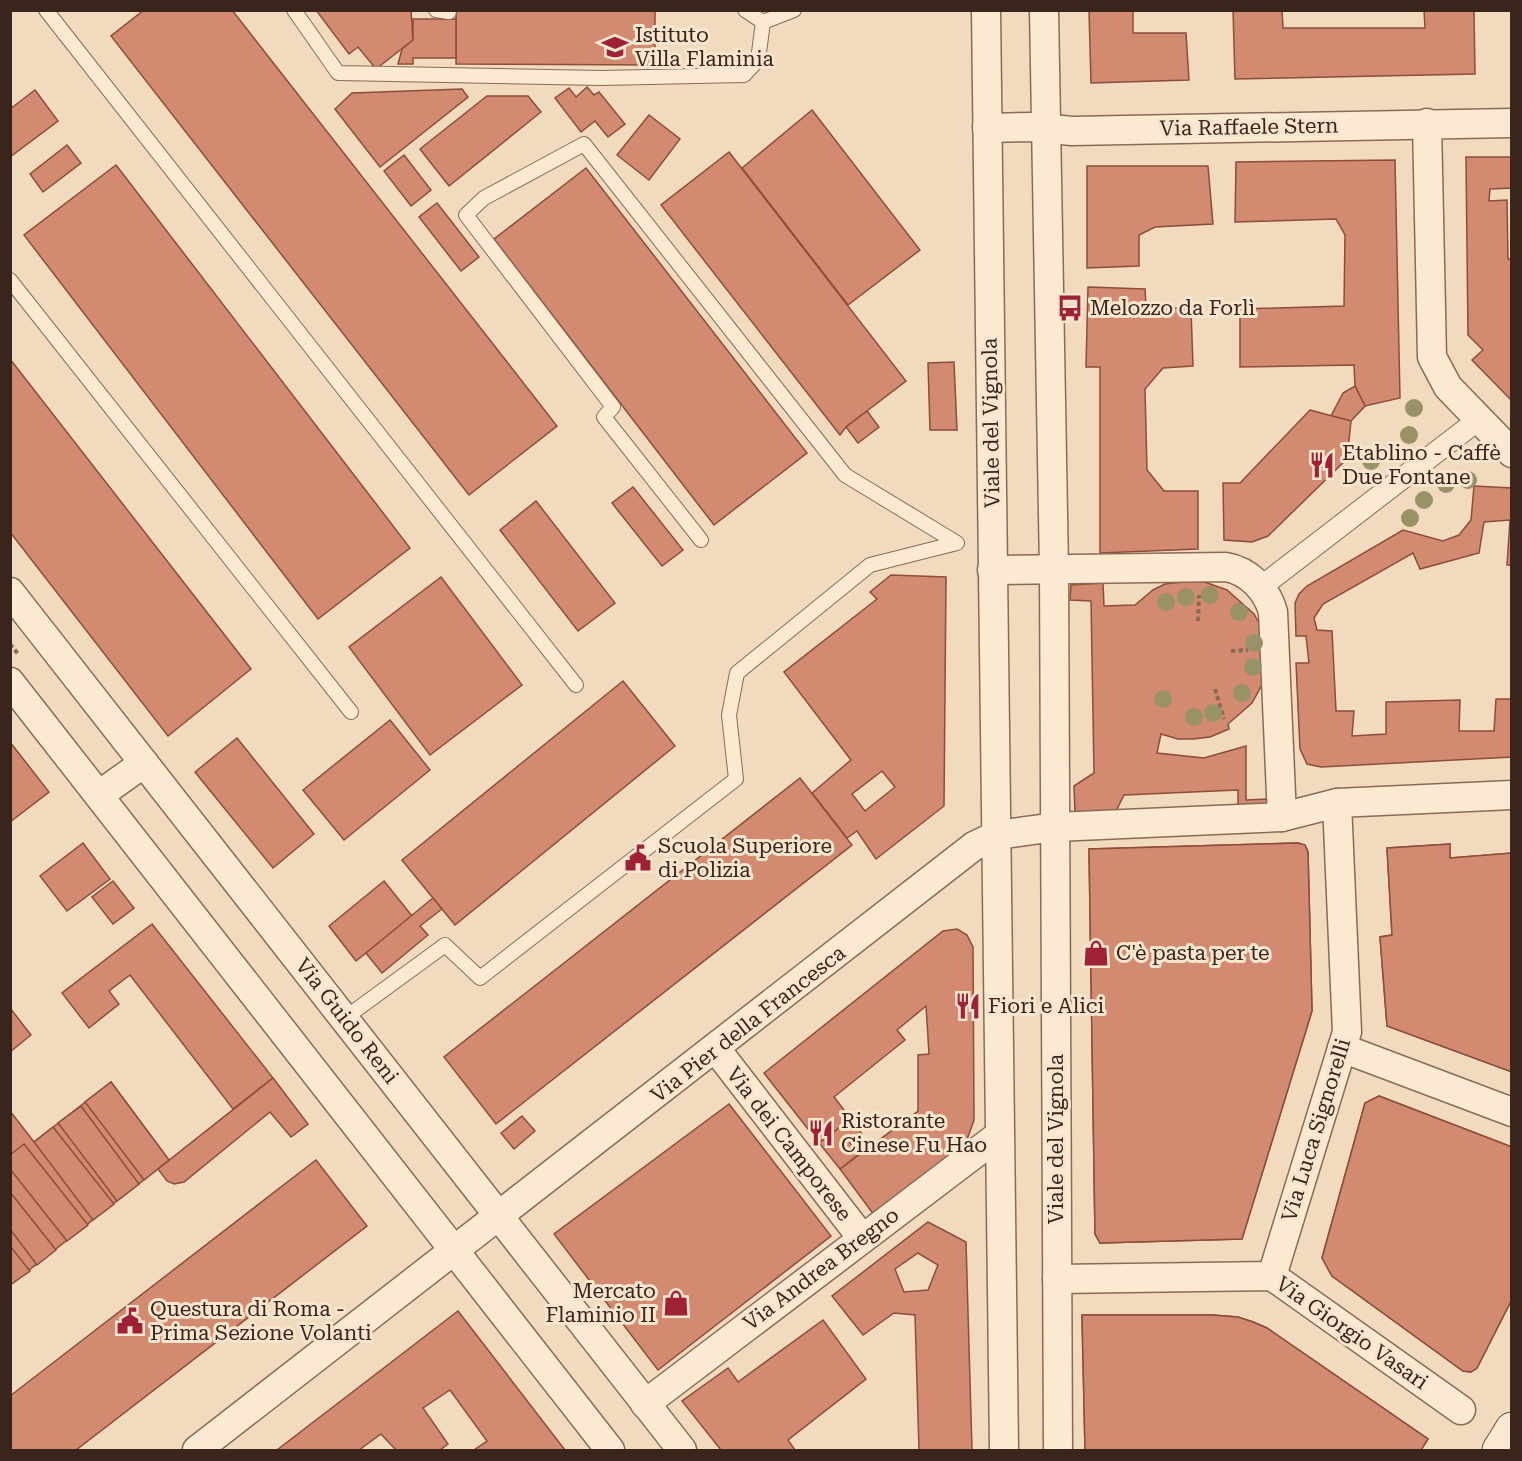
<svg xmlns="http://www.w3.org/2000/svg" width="1522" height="1461" font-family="'Roboto Serif',serif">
	<rect width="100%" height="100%" fill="#f1dabe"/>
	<g fill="#d28a71" stroke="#8c4d39" stroke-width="1.5" fill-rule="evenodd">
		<polygon points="144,10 232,10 557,426 469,495 111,36"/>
		<polygon points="316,10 411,10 413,40 376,69 358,47 349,54"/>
		<polygon points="456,10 655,10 655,65 456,64"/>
		<polygon points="1089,10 1133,10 1133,33 1186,33 1189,80 1091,83"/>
		<polygon points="1233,10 1282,10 1283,28 1425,28 1424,10 1474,10 1475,74 1235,79"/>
		<polygon points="413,19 456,19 456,58 413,58 413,64 398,64 402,49 413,40"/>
		<polygon points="587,87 594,95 599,92 625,124 608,137 595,121 581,132 555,98 569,88 576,97"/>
		<polygon points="462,89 468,97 380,167 335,109 352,93"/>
		<polygon points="35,90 58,121 10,157 10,109"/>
		<polygon points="487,96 528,96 541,112 449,186 420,149"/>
		<polygon points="812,110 920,250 848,305 742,168"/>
		<polygon points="649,115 680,139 649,180 617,155"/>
		<polygon points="67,145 81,163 43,192 30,174"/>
		<polygon points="729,152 906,381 846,427 840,435 661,205"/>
		<polygon points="404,155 431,190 411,206 384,171"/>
		<polygon points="1466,157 1512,157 1512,188 1490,189 1489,201 1507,200 1508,259 1512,259 1512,401 1472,360 1483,350 1468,335"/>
		<polygon points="1395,160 1400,398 1365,406 1355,386 1354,365 1240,367 1240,309 1344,306 1345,235 1336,219 1235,222 1236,162"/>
		<polygon points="116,165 410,548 318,619 24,235"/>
		<polygon points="1087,166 1208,166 1213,224 1155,227 1139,235 1139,266 1087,268"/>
		<polygon points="586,168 807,453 714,525 494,239"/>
		<polygon points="437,203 479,257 461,271 419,217"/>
		<polygon points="1088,287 1145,289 1146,306 1191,309 1193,366 1163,368 1145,389 1147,470 1164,491 1198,491 1198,549 1100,553 1100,367 1086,367"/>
		<polygon points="10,359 251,669 168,736 10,532"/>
		<polygon points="954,362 957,430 930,430 928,363"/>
		<polygon points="1355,386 1365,406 1351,421 1331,416 1343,393"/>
		<polygon points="1310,410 1351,421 1347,459 1268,536 1252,542 1224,540 1223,483 1240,483"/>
		<polygon points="867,411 879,427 858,443 846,427"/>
		<polygon points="1474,486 1512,488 1512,565 1507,565 1510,520 1484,522 1479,553 1420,569 1413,553 1323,604 1314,618 1317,630 1332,631 1336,711 1354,711 1352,736 1386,734 1386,702 1460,700 1459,731 1494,731 1496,699 1512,699 1512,757 1321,767 1307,764 1300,749 1296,663 1309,663 1306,636 1296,636 1295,603 1299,594 1307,586 1403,530 1443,541 1459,535 1471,520"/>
		<polygon points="633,487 683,550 662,566 612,503"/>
		<polygon points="536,501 615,603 578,631 500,530"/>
		<path d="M891,575l55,2 -2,229 -68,53 -19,-28 -10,7 -35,-45 39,-33 -67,-88 93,-73 -7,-7zM882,771l13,16 -30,24 -13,-17z"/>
		<polygon points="441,577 522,685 430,755 349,647"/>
		<polygon points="1199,580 1227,590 1254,614 1263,630 1264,681 1252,703 1228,724 1229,729 1210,737 1193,739 1178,739 1161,734 1157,753 1204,758 1246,746 1246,800 1267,799 1267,804 1238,812 1238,790 1124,795 1113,817 1075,813 1074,786 1094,773 1091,601 1070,600 1071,585 1103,583 1104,606 1135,605 1153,590 1165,584"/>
		<polygon points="623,681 675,746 455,925 402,860"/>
		<polygon points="390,720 430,770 344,840 303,790"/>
		<polygon points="237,738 314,834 273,868 195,772"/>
		<polygon points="10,742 49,792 10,822"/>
		<polygon points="800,778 852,845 496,1124 444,1057"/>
		<polygon points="83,843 110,879 67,911 40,876"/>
		<path d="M1298,843l7,2 3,7 4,159 -70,228 -142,4 -5,-9 -6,-385zM1255,902l5,105 -50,175 -58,3 -7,-277z"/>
		<polygon points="1298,843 1305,845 1308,852 1312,1011 1242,1239 1100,1243 1095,1234 1089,849"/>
		<polygon points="1450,844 1450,858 1512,853 1512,899 1452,905 1452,893 1439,892 1444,985 1512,1005 1512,1072 1387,1026 1380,937 1392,935 1387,848"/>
		<polygon points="1450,844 1450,858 1512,853 1512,1072 1387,1026 1380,937 1392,935 1387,848"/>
		<polygon points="113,881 134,908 113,924 92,897"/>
		<polygon points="384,881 412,916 356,961 329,926"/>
		<polygon points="433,898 442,909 420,926 428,935 382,973 366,953"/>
		<polygon points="152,924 273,1078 233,1109 130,975 109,991 119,1004 89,1028 62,993"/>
		<polygon points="957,929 967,935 973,947 974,1120 968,1137 958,1151 874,1215 840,1169 918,1111 918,1055 929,1054 926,1006 897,1030 905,1040 834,1097 851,1119 819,1143 764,1073 943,931"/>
		<polygon points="10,1008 31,1035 10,1052"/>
		<polygon points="273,1078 308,1124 291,1137 270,1112 184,1182 174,1184 167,1181 158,1169"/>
		<polygon points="111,1082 169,1160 10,1285 10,1111 34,1142"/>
		<polygon points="111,1082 169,1160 144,1180 85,1102"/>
		<path d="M1379,1096l133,51v152l-35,69 -6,4 -8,-1 -131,-95 -10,-18 43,-155zM1403,1164l102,40 -47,94 -77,-57z"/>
		<polygon points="1379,1096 1512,1147 1512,1299 1477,1368 1471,1372 1463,1371 1332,1276 1322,1258 1365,1103"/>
		<polygon points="729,1104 831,1236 658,1370 554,1234"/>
		<polygon points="81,1106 139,1184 117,1201 58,1123"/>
		<polygon points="522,1116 535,1131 514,1149 501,1133"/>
		<polygon points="851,1119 862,1134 850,1143 859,1154 840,1169 819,1143"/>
		<polygon points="53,1127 114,1204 93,1220 34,1142"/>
		<polygon points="24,1144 88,1225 67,1241 10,1169 10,1155"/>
		<polygon points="316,1160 367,1226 76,1450 10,1450 10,1396"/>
		<polygon points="10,1192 56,1250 37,1265 10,1229"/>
		<path d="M928,1222l38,20 6,208h-53l-4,-135 -21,-2 -31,22 -31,-39zM918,1253l20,12 -10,25 -24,2 -9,-23z"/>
		<polygon points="10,1246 30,1271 10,1285"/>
		<polygon points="458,1311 565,1450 474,1450 487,1441 450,1390 423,1408 448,1444 440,1450 396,1450 381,1434 359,1450 277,1450"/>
		<polygon points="1082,1315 1212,1315 1238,1317 1253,1322 1267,1328 1428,1439 1421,1450 1341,1450 1226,1370 1155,1364 1129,1382 1131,1450 1085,1450"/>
		<polygon points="1082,1315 1212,1315 1238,1317 1253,1322 1267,1328 1428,1439 1421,1450 1085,1450"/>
		<polygon points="823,1320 866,1379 788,1440 795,1450 721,1450 682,1401 728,1368 738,1382"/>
	</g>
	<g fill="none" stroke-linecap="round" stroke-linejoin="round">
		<g stroke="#8b6a55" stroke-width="16">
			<g id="service">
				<polyline points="46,10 576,685"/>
				<polyline points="294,10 338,73 601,78 744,75 758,60 763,22 794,10"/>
				<polyline points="436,10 449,12"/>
				<polyline points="745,10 763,22"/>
				<polyline points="10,280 351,712"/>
				<polyline points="345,1018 445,945 480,978 736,779 729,715 737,673 870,565 957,543 845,475 584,144 484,198 466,215 613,407 604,417 701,540"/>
			</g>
		</g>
		<g stroke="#8b6a55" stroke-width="23">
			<polyline id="pedestrian" points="1261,587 1478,420"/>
		</g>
		<g stroke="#8b6a55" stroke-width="31">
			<g id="minor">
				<polyline points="986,10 1004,1450"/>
				<polyline points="1044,10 1054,570 1058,1450"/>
				<polyline points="1427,123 1432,357 1448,387 1512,453"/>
				<polyline points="987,128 1031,127 1072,131 1512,123"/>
				<path d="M992,570l234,-3c23,4 41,23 47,45l9,205"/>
				<polyline points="10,592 682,1450"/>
				<polyline points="10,682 610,1450"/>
				<polyline points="99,795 144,763"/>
				<polyline points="1342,1048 1512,1112"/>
				<polyline points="716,1049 862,1238"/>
				<polyline points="1272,1276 1347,1032 1337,803"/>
				<polyline points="1057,1279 1272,1276 1461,1410"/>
				<polyline points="645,1404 998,1136"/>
				<polyline points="197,1450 974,846 997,835 1055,827 1282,817 1337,803 1512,795"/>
			</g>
		</g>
		<g stroke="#6c4b39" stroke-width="35">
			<polyline id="secondary" points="1499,1450 1512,1429"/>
		</g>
		<g stroke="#8b6a55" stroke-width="4" stroke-dasharray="4.5 3" stroke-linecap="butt">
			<polyline points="1198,621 1199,595"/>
			<polyline points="10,644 18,654"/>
			<polyline points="1231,651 1248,650"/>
			<polyline points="1215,689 1224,719"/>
		</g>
		<use href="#service" stroke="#fbe9d2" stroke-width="14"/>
		<use href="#pedestrian" stroke="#fbe9d2" stroke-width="21"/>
		<use href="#minor" stroke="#fbe9d2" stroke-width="28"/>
		<use href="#secondary" stroke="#fbe9d2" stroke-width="33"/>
	</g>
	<g fill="#999267">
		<circle cx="1414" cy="408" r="9"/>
		<circle cx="1409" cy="435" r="9"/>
		<circle cx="1392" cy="452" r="9"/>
		<circle cx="1371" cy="461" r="9"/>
		<circle cx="1468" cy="480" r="9"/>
		<circle cx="1446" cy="484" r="9"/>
		<circle cx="1424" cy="500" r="9"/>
		<circle cx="1410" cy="518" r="9"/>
		<circle cx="1210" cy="595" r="9"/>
		<circle cx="1186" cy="597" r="9"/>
		<circle cx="1166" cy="602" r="9"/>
		<circle cx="1239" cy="612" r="9"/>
		<circle cx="1254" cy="643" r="9"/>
		<circle cx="1253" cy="667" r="9"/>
		<circle cx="1242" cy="693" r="9"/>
		<circle cx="1163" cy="699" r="9"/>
		<circle cx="1213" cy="713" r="9"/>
		<circle cx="1194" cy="717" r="9"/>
	</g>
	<defs>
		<g id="school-bare" transform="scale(2.07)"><path d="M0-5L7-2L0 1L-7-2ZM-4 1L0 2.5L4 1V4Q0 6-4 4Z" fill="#9e2135" stroke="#f8e5ce" stroke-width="2.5" paint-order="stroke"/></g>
		<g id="bus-bare" transform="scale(2.07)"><path d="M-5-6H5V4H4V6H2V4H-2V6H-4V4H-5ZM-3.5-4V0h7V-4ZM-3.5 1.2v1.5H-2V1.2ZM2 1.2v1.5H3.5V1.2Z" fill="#9e2135" stroke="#f8e5ce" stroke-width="2.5" paint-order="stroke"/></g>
		<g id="restaurant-bare" transform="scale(2.07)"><path d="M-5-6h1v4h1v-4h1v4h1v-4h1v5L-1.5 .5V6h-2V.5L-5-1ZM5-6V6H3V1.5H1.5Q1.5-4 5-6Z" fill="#9e2135" stroke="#f8e5ce" stroke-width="2.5" paint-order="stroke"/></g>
		<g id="civic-bare" transform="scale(2.07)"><path d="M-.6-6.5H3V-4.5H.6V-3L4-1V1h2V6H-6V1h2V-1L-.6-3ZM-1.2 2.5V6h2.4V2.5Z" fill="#9e2135" stroke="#f8e5ce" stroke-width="2.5" paint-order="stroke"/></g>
		<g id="shop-bare" transform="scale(2.07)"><path d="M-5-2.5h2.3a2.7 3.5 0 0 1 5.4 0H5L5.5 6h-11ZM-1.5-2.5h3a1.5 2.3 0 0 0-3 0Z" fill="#9e2135" stroke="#f8e5ce" stroke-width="2.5" paint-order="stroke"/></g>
	</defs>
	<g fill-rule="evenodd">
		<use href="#school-bare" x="615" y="47"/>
		<use href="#bus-bare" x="1070" y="308"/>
		<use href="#restaurant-bare" x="1322" y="465"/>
		<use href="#civic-bare" x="638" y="858"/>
		<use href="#shop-bare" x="1096" y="953"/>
		<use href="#restaurant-bare" x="968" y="1006"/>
		<use href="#restaurant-bare" x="821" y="1133"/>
		<use href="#shop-bare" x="676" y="1303"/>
		<use href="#civic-bare" x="130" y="1321"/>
	</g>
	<g text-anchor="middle" stroke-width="6" stroke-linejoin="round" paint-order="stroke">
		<g font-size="21" fill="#39251b" stroke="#f8e5ce" text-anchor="start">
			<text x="635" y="42">Istituto<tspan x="635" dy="24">Villa Flaminia</tspan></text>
			<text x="1090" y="315">Melozzo da Forlì</text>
			<text x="1342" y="460">Etablino - Caffè<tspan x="1342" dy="24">Due Fontane</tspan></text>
			<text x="658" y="853">Scuola Superiore<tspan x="658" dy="24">di Polizia</tspan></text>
			<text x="1116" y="960">C'è pasta per te</text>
			<text x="988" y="1013">Fiori e Alici</text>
			<text x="841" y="1128">Ristorante<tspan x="841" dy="24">Cinese Fu Hao</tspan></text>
			<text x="656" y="1298" text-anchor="end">Mercato<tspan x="656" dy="24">Flaminio II</tspan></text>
			<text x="150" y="1316">Questura di Roma -<tspan x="150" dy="24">Prima Sezione Volanti</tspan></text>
		</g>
		<g font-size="21" fill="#39251b" stroke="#f8e5ce">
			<text transform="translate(1249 127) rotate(-1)" y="7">Via Raffaele Stern</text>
			<text transform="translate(991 423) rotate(-91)" y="7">Viale del Vignola</text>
			<text transform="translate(347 1021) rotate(52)" y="7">Via Guido Reni</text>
			<text transform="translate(748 1024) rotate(-38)" y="7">Via Pier della Francesca</text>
			<text transform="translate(1316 1130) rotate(-73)" y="7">Via Luca Signorelli</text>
			<text transform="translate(1056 1139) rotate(-90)" y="7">Viale del Vignola</text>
			<text transform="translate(789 1144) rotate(52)" y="7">Via dei Camporese</text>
			<text transform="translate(821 1269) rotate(-37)" y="7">Via Andrea Bregno</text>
			<text transform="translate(1352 1333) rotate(35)" y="7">Via Giorgio Vasari</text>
		</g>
	</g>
	<rect width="1522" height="1461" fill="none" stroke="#39251b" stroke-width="24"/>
</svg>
